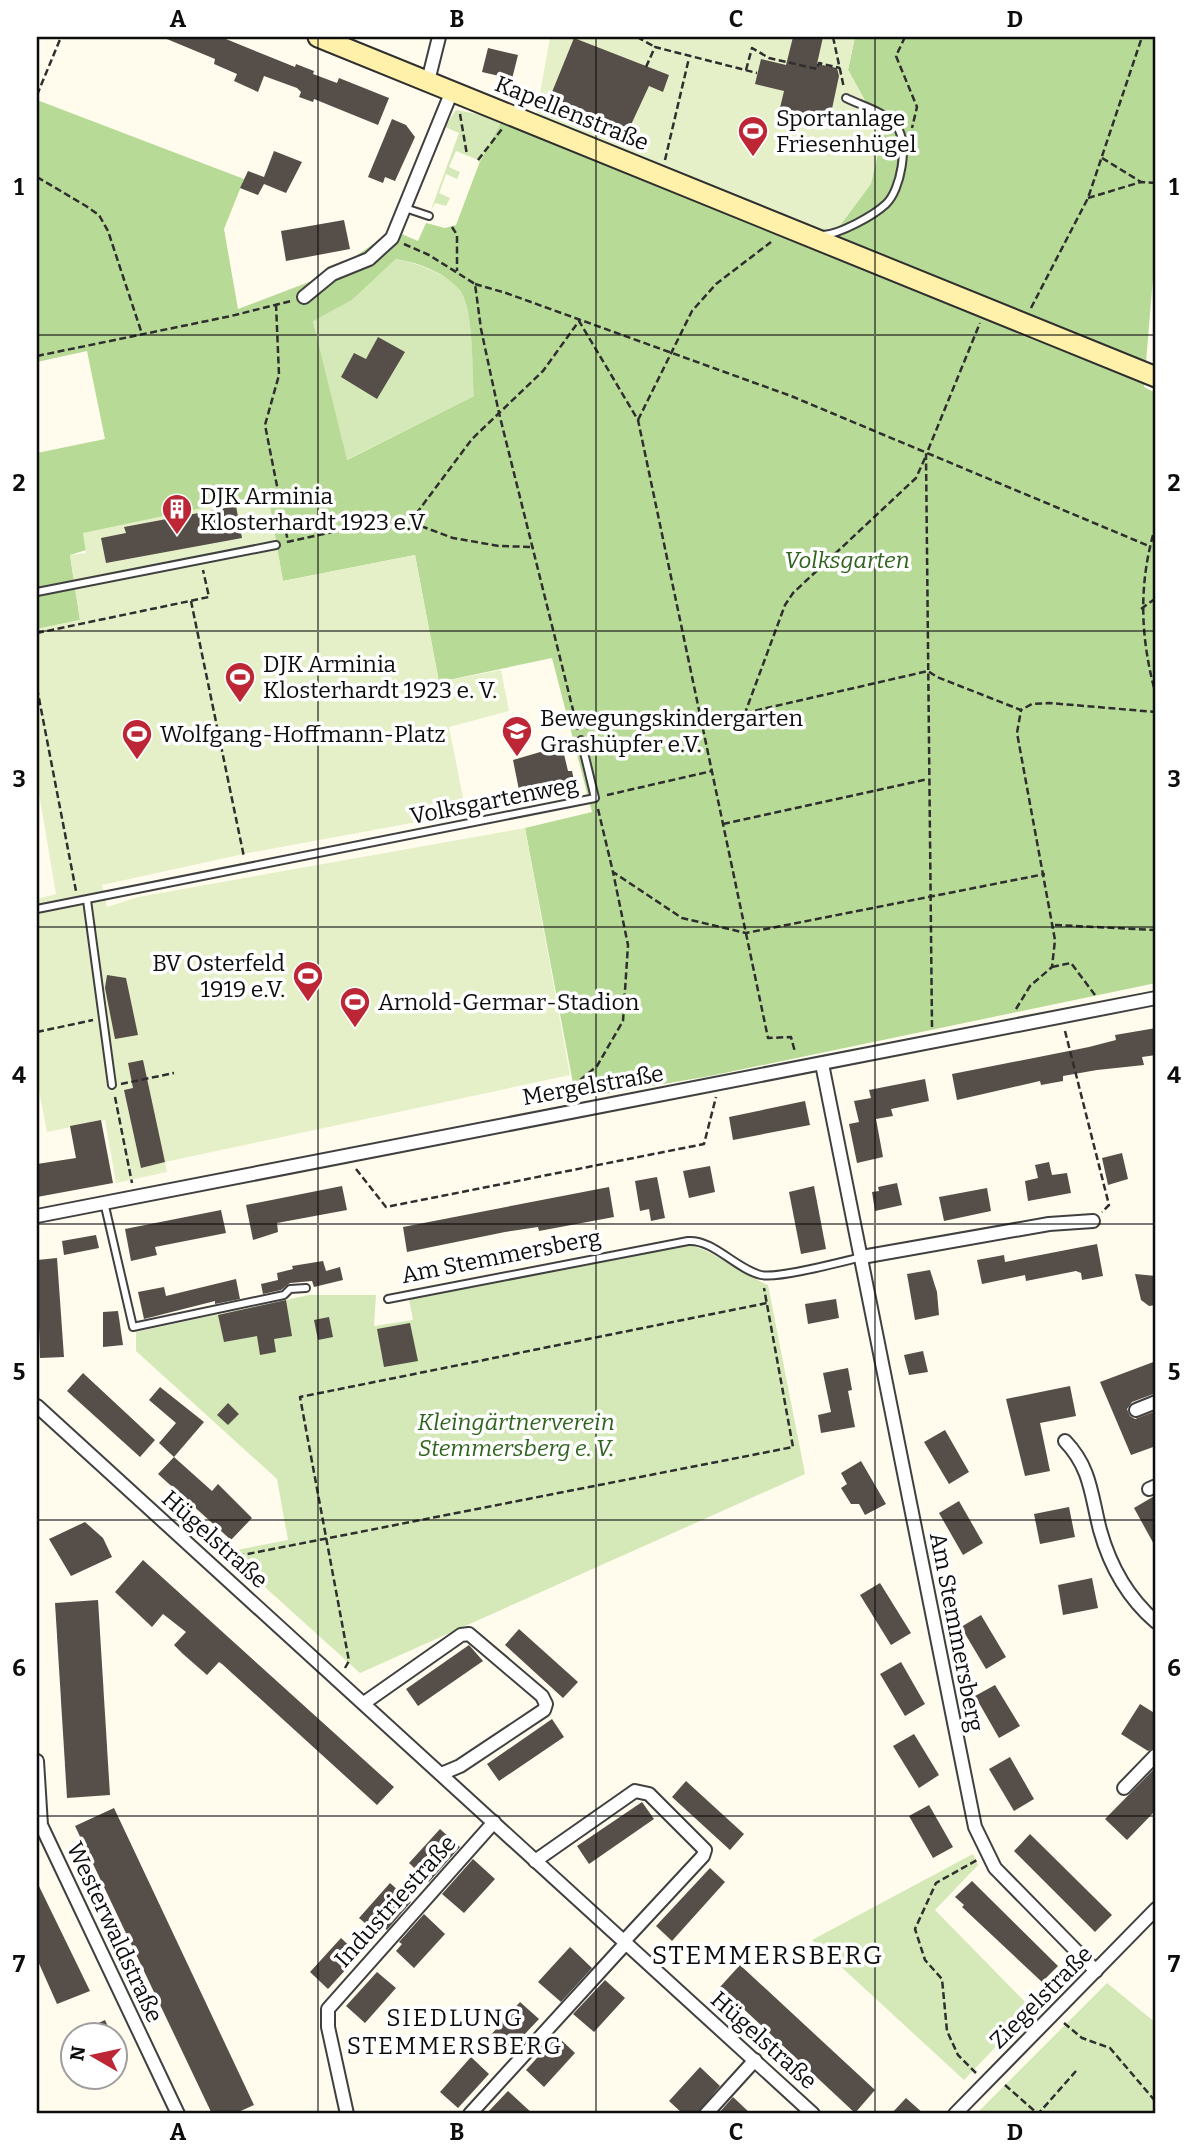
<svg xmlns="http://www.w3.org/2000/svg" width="1193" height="2151" font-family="Bitter,serif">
	<rect width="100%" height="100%" fill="#fffbed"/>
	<g fill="#d4e9b7">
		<polygon points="456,110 503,119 479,164 478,160 456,151 449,167 460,172 457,179 446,174 439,193 450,198 446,206 435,203 431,210 459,133 445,127"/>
		<path d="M396,259c18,3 50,15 63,29 15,17 13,84 15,108l-128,64 -33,-140 39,-20z"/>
		<path d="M690,1245c24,6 52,29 78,40l37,189 -445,199 -134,-121 62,-12 -11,-61 -141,-128v-19l173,-37h67l-2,31 39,-6 -4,-21z"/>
		<polygon points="973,1854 978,1865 935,1910 1032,2009 964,2080 812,1940"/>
		<polygon points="1107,1983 1156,2023 1156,2114 976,2114"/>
	</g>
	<path fill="#b8da97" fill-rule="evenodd" d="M855,37h301v204l-12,146 12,6v590l-446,93 -134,23 -51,-271 67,-16 -40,-154 -113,24 -24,-127 -132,26 -16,-87 -197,61 10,65 -43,9v-176l68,-14 -18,-88 -50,11v-262l207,79 -20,50 14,80 92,-35 56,-39 4,-6 28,12 8,-18 19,5 11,-3 23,-61 24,-45 380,14 -35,-63zM396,259c20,3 48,13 63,30 15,16 13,83 15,107l-127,64 -34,-139 39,-21z"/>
	<g fill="#e5f0c9">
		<polygon points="550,37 855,37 848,70 883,133 871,184 831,238 535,122"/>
		<polygon points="268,494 283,581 415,555 439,682 501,670 509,711 449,727 466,813 248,853 102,885 107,907 138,897 525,828 570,1075 165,1162 167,1172 116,1183 105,1120 47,1132 37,1080 37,899 56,894 37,781 37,629 80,620 70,555 86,553 83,533"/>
	</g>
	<g fill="#564e49">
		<polygon points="162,37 221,37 295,67 296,64 314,71 313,74 337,83 339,78 389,98 378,125 314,99 313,102 299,97 301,92 297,88 264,76 258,92 234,81 237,74 214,64 215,59"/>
		<polygon points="793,37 823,37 817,64 837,68 839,76 830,118 780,108 784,91 755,84 761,59 786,65"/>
		<polygon points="574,38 669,75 663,92 649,86 629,129 550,97"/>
		<polygon points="488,48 518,55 512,79 482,72"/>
		<polygon points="392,119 406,125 415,137 395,181 385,177 383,183 368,177"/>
		<polygon points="274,151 302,162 286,193 264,184 258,195 240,188 248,171 264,177"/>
		<polygon points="344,220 350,249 286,261 281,231"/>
		<polygon points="378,337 405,352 377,399 341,377 354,353 366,359"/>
		<polygon points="236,506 242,538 106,563 101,538 126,533 124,527"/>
		<polygon points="547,750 563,750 568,771 572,771 575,785 572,792 565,792 556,784 519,790 513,760"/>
		<polygon points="107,975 126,978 138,1035 115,1039 105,988"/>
		<polygon points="1156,1028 1156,1055 1142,1057 1144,1065 1097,1070 1063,1076 1063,1081 1041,1085 1040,1081 957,1100 952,1074 1089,1047 1116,1040 1115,1035"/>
		<polygon points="143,1060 165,1162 141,1168 124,1090 133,1088 128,1063"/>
		<polygon points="925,1079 929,1101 891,1109 893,1116 876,1119 883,1157 857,1163 849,1124 859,1122 854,1101 871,1098 869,1090"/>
		<polygon points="805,1101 810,1125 733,1140 729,1117"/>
		<polygon points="101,1120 113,1183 37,1197 37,1164 76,1158 70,1126"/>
		<polygon points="1122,1153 1128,1179 1108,1185 1102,1158"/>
		<polygon points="1049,1162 1052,1175 1067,1173 1071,1193 1028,1201 1025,1181 1038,1178 1035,1165"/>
		<polygon points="710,1166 715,1192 689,1198 683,1171"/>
		<polygon points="657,1177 665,1218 651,1221 649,1209 640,1211 635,1181"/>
		<polygon points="897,1183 902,1205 875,1211 872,1192 879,1191 878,1187"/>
		<polygon points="342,1186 347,1210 277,1223 278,1232 253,1240 246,1205"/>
		<polygon points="814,1186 826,1249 801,1254 789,1192"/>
		<polygon points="609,1187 614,1217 539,1231 538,1227 505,1232 407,1252 403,1227"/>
		<polygon points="987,1188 991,1211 944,1221 939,1197"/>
		<polygon points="221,1210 226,1233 155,1247 157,1255 131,1261 125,1229"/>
		<polygon points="96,1235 99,1248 64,1255 62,1241"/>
		<polygon points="1097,1244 1103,1276 1082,1280 1081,1273 1076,1271 1026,1281 1025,1275 982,1284 977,1260 1004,1255 1005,1262"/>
		<polygon points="57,1258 64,1357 40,1358 37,1260"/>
		<polygon points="323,1261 326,1271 340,1267 343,1280 314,1287 312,1281 290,1283 281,1290 263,1294 261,1284 278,1280 277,1273 293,1269 292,1266"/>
		<polygon points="930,1270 937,1292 939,1315 915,1320 907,1274"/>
		<polygon points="1135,1274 1156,1276 1156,1305 1149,1306 1141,1300"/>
		<polygon points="236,1279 240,1299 215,1304 215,1301 144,1319 138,1292 164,1287 166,1296"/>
		<polygon points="836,1299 839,1318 808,1324 805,1304"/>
		<polygon points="286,1300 292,1336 274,1339 276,1352 260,1355 257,1336 224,1342 218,1315"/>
		<polygon points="118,1311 123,1345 103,1347 103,1312"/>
		<polygon points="329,1317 333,1337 318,1340 314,1320"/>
		<polygon points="410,1323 418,1361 384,1367 377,1329"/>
		<polygon points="923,1351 928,1372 909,1375 904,1355"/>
		<polygon points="1156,1361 1156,1393 1132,1402 1127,1409 1130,1416 1135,1419 1156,1411 1156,1446 1131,1455 1100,1382"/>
		<polygon points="848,1368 852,1390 848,1391 855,1427 821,1433 818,1415 831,1412 823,1373"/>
		<polygon points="83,1373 155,1440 140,1457 67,1391"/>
		<polygon points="1070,1386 1076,1416 1040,1423 1050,1471 1025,1476 1006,1399"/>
		<polygon points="160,1387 204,1422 174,1457 159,1443 176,1423 149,1400"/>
		<polygon points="228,1403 239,1414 228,1425 217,1415"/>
		<polygon points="945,1430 969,1472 949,1484 924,1442"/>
		<polygon points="174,1457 212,1491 218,1484 252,1518 231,1540 158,1474"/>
		<polygon points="861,1461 886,1504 865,1515 859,1504 851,1504 841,1488 847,1484 841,1473"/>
		<polygon points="1156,1495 1156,1548 1134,1508"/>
		<polygon points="959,1501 983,1543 963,1555 939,1513"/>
		<polygon points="1069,1507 1075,1537 1040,1544 1034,1514"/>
		<polygon points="85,1522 103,1538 112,1557 71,1576 49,1539"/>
		<polygon points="143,1560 394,1787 377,1805 222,1664 219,1662 207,1675 183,1654 174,1645 186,1632 163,1614 152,1627 115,1592"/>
		<polygon points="1092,1578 1098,1608 1063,1615 1058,1585"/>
		<polygon points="880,1583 911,1633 891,1645 860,1595"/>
		<polygon points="98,1600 110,1795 67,1798 55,1603"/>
		<polygon points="981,1615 1006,1657 986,1669 961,1627"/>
		<polygon points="519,1629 578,1682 563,1698 505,1645"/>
		<polygon points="469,1645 483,1661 418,1706 406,1689"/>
		<polygon points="901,1662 925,1704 905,1716 880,1674"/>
		<polygon points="995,1685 1020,1726 999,1738 975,1696"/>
		<polygon points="1140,1704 1156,1714 1156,1746 1148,1751 1121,1734"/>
		<polygon points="552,1719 564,1737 499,1781 487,1764"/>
		<polygon points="914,1734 939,1775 919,1788 893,1746"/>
		<polygon points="1010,1757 1034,1799 1014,1811 989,1769"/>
		<polygon points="1156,1767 1156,1810 1127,1840 1105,1819"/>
		<polygon points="686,1781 744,1834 730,1850 672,1797"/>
		<polygon points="642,1802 654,1819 589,1864 577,1846"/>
		<polygon points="929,1805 953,1847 933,1858 909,1816"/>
		<polygon points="114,1808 254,2105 234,2114 212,2114 75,1826"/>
		<polygon points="440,1829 460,1847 429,1882 409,1863"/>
		<polygon points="1030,1834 1112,1915 1095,1932 1014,1851"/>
		<polygon points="473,1859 495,1879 464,1913 442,1894"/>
		<polygon points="710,1868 725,1882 672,1941 656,1926"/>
		<polygon points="972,1881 1058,1966 1042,1982 962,1907 964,1905 955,1897"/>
		<polygon points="37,1882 90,1991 57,2004 37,1959"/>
		<polygon points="390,1883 411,1902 387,1930 384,1928 378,1934 359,1918"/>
		<polygon points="424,1914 445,1934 414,1968 396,1951 402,1944 399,1942"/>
		<polygon points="341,1938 359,1955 328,1989 310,1972"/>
		<polygon points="570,1947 592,1968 561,2002 538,1982"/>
		<polygon points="740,1965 875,2090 855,2113 720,1987"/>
		<polygon points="377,1972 396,1988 365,2023 346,2006"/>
		<polygon points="605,1980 625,1998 594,2032 573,2014"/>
		<polygon points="520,2002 539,2019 507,2053 489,2037"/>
		<polygon points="105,2020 112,2035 72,2035"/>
		<polygon points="557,2036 575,2053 544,2087 526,2070"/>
		<polygon points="471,2057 489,2074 458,2108 440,2092"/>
		<polygon points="700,2067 720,2086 697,2114 683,2114 669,2101"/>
		<polygon points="508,2091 533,2114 486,2114"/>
		<polygon points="733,2097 751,2114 718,2114"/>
		<polygon points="906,2098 924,2114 891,2114"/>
	</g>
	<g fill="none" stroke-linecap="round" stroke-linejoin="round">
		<g stroke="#404040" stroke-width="10">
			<g id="lane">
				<polyline points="405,208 429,216"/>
				<path d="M823,235c17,-1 50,-19 63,-31 15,-14 23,-60 11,-77 -11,-15 -35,-21 -51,-29"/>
				<polyline points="37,592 276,545"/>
				<polyline points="87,900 112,1085"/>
				<polyline points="37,909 595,798 581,740"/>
				<polyline points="104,1202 133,1327 284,1295 290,1289 306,1288"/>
				<path d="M388,1299l300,-58c25,-2 48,28 73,34 17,4 80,-13 101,-18"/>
			</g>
		</g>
		<g stroke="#404040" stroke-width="16">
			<g id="street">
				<polyline points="428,81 439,37"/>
				<polyline points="304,297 332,274 369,259 392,238 452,91"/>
				<polyline points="822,1064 975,1827 995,1868 1096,1971"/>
				<polyline points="37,1216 1156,998"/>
				<polyline points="862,1257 1049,1224 1093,1221"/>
				<polyline points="37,1406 813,2114"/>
				<polyline points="1136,1410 1156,1402"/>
				<path d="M1065,1441c26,27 26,54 35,89 10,36 28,68 56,92"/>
				<polyline points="1149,1489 1156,1486"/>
				<polyline points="364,1703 461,1635 469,1634 542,1696 546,1704 544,1710 460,1766 441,1774"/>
				<polyline points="37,1761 41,1825 178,2114"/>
				<polyline points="1124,1788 1156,1755"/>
				<polyline points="535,1861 635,1791 649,1794 705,1850 703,1856 624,1941"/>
				<polyline points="347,2114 328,2027 328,2009 494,1822"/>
				<polyline points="470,2114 626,1943"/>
				<polyline points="706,2114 755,2060"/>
				<polyline points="955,2114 1156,1909"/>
			</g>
		</g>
		<g stroke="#2f2f2f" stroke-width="23">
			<polyline id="secondary" points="318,37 1156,377"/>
		</g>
		<g stroke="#2f2f2f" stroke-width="2.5" stroke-dasharray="7 3.5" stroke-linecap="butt">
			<polyline points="637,37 655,47"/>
			<polyline points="833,37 844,88"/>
			<polyline points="905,37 896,56 917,107 912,128"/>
			<polyline points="646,67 655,47 757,73"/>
			<polyline points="746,70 752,48 769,58 817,69 819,63 840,68"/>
			<polyline points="37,95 61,37"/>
			<polyline points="460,114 467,155"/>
			<polyline points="1102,158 1141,182"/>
			<polyline points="478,160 502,129"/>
			<polyline points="665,160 689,58"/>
			<polyline points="37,177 86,206 99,215 108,231 142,334"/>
			<polyline points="1088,198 1141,182 1156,183"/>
			<polyline points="452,227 457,235 457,271"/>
			<polyline points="404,244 429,255 475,284 481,329 499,413 578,730"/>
			<polyline points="475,284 506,293 791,396 1149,546"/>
			<polyline points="276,304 279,375 265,425 288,542"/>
			<polyline points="1031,308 1088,198 1142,37"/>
			<polyline points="37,356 231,316 291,301"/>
			<polyline points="638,420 692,311 716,284 771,242"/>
			<polyline points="410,522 472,439 543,371 579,321 638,420 768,1038 791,1037 795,1052"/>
			<path d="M1156,525c-18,57 -16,113 0,170"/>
			<polyline points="287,542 356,527 410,522 453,538 499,546 534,547"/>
			<polyline points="191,601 244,857"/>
			<polyline points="1141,609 1156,598"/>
			<polyline points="37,633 209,597 203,570"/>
			<polyline points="37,688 76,891"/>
			<polyline points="745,713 928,671 937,677 1021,710 1032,704 1049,703 1156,712"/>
			<polyline points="702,722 745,713 785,605 793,593 916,478 925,458"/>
			<polyline points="607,795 712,771"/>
			<polyline points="598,809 613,872 682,918 746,933 1045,874"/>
			<polyline points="723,824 928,779"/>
			<polyline points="1055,925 1156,930"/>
			<polyline points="1052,967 1071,963 1095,995"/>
			<polyline points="1016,1009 1030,986 1052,967 1055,940 1017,733 1021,710"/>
			<polyline points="932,1027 926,455 980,323"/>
			<polyline points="1065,1031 1109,1205 1102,1212"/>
			<polyline points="37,1032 93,1020"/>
			<polyline points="121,1084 174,1073"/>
			<polyline points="115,1097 132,1183"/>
			<polyline points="556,1100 597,1066 623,1021 628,945 613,872"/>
			<polyline points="356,1169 386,1207 704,1144 716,1097"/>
			<polyline points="227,1558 793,1447 764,1288"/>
			<polyline points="345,1668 349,1661 300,1397 767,1303"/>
			<polyline points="1064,2023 1082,2038 1110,2048 1156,2102"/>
			<polyline points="976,2073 958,2055 947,2031 942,1979 925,1960 915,1929 936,1883 977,1860"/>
			<polyline points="1005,2085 1038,2114 1076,2071"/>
		</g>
		<use href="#lane" stroke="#fff" stroke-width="6"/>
		<use href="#street" stroke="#fff" stroke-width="12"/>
		<use href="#secondary" stroke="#fff1a9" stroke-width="19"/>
	</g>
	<path fill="none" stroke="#0d0d0d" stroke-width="2" stroke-opacity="0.55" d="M318,37v2077M596,37v2077M875,37v2077M37,335h1119M37,631h1119M37,927h1119M37,1224h1119M37,1520h1119M37,1816h1119"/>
	<defs>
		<g id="stadium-pin" transform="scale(1.575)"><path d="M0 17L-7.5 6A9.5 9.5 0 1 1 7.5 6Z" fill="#bd2635" stroke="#fff"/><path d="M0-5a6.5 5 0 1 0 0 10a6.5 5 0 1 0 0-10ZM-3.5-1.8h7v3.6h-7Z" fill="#fff"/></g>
		<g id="building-pin" transform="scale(1.575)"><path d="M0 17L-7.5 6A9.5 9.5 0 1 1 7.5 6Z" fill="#bd2635" stroke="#fff"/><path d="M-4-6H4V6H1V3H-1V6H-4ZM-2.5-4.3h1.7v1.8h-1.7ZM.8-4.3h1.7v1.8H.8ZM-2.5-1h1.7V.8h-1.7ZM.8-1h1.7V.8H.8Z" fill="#fff"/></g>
		<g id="school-pin" transform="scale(1.575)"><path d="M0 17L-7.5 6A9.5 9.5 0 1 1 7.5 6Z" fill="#bd2635" stroke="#fff"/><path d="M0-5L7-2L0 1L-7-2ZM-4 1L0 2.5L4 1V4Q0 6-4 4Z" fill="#fff"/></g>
	</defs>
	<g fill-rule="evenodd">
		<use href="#stadium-pin" x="753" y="131"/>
		<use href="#building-pin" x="177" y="509"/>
		<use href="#stadium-pin" x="240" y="677"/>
		<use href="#school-pin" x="517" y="731"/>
		<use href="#stadium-pin" x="137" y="734"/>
		<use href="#stadium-pin" x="308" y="976"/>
		<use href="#stadium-pin" x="355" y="1002"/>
	</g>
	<g text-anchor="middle" stroke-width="7" stroke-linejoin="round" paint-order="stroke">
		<g font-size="23" fill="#0d0d0d" stroke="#fff">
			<text transform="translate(572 113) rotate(22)" y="8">Kapellenstraße</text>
			<text transform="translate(494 800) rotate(-11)" y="8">Volksgartenweg</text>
			<text transform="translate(593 1085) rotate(-10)" y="8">Mergelstraße</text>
			<text transform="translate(501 1256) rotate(-11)" y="8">Am Stemmersberg</text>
			<text transform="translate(215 1539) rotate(42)" y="8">Hügelstraße</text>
			<text transform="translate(957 1632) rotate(79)" y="8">Am Stemmersberg</text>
			<text transform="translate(395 1901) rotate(-48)" y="8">Industriestraße</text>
			<text transform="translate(115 1932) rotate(65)" y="8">Westerwaldstraße</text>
			<text transform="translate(1041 1997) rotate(-45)" y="8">Ziegelstraße</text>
			<text transform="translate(764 2040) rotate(42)" y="8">Hügelstraße</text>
		</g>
		<g font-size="23" fill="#0d0d0d" stroke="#fff" text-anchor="start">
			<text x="776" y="126">Sportanlage<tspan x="776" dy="26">Friesenhügel</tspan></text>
			<text x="200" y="504">DJK Arminia<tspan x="200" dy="26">Klosterhardt 1923 e.V</tspan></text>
			<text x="263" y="672">DJK Arminia<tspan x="263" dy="26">Klosterhardt 1923 e. V.</tspan></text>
			<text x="540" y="726">Bewegungskindergarten<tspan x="540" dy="26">Grashüpfer e.V.</tspan></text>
			<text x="160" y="742">Wolfgang-Hoffmann-Platz</text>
			<text x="285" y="971" text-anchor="end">BV Osterfeld<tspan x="285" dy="26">1919 e.V.</tspan></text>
			<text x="378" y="1010">Arnold-Germar-Stadion</text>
		</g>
		<g font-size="23" font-style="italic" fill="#30641e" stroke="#fff">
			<text x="847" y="568">Volksgarten</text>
			<text x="516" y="1430">Kleingärtnerverein<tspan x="516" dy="26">Stemmersberg e. V.</tspan></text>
		</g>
		<g font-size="24" letter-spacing="2" fill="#0d0d0d" stroke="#fff">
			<text x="455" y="2026">SIEDLUNG<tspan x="455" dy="28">STEMMERSBERG</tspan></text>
		</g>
		<g font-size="26" letter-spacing="2" fill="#0d0d0d" stroke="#fff">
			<text x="768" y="1964">STEMMERSBERG</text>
		</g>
	</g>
	<rect width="1193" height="2151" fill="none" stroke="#ffffff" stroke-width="77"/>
	<g transform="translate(94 2056) rotate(279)"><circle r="33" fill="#ffffff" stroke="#9e9e9e" stroke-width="2"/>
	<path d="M0-5L12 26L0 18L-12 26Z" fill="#bd2635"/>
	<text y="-10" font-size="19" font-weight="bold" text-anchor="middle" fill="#0d0d0d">N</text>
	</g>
	<rect x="38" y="38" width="1116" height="2074" fill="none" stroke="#0d0d0d" stroke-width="2.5"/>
	<g font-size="23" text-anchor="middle" font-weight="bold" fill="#0d0d0d">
		<text x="178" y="27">A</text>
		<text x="457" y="27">B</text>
		<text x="736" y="27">C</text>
		<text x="1015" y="27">D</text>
		<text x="19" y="195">1</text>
		<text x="1174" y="195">1</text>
		<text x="19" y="491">2</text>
		<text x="1174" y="491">2</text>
		<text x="19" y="787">3</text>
		<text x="1174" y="787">3</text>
		<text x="19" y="1083">4</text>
		<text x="1174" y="1083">4</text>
		<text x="19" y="1380">5</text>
		<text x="1174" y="1380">5</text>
		<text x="19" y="1676">6</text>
		<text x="1174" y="1676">6</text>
		<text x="19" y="1972">7</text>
		<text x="1174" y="1972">7</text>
		<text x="178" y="2140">A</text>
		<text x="457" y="2140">B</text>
		<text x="736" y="2140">C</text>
		<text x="1015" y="2140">D</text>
	</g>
</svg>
